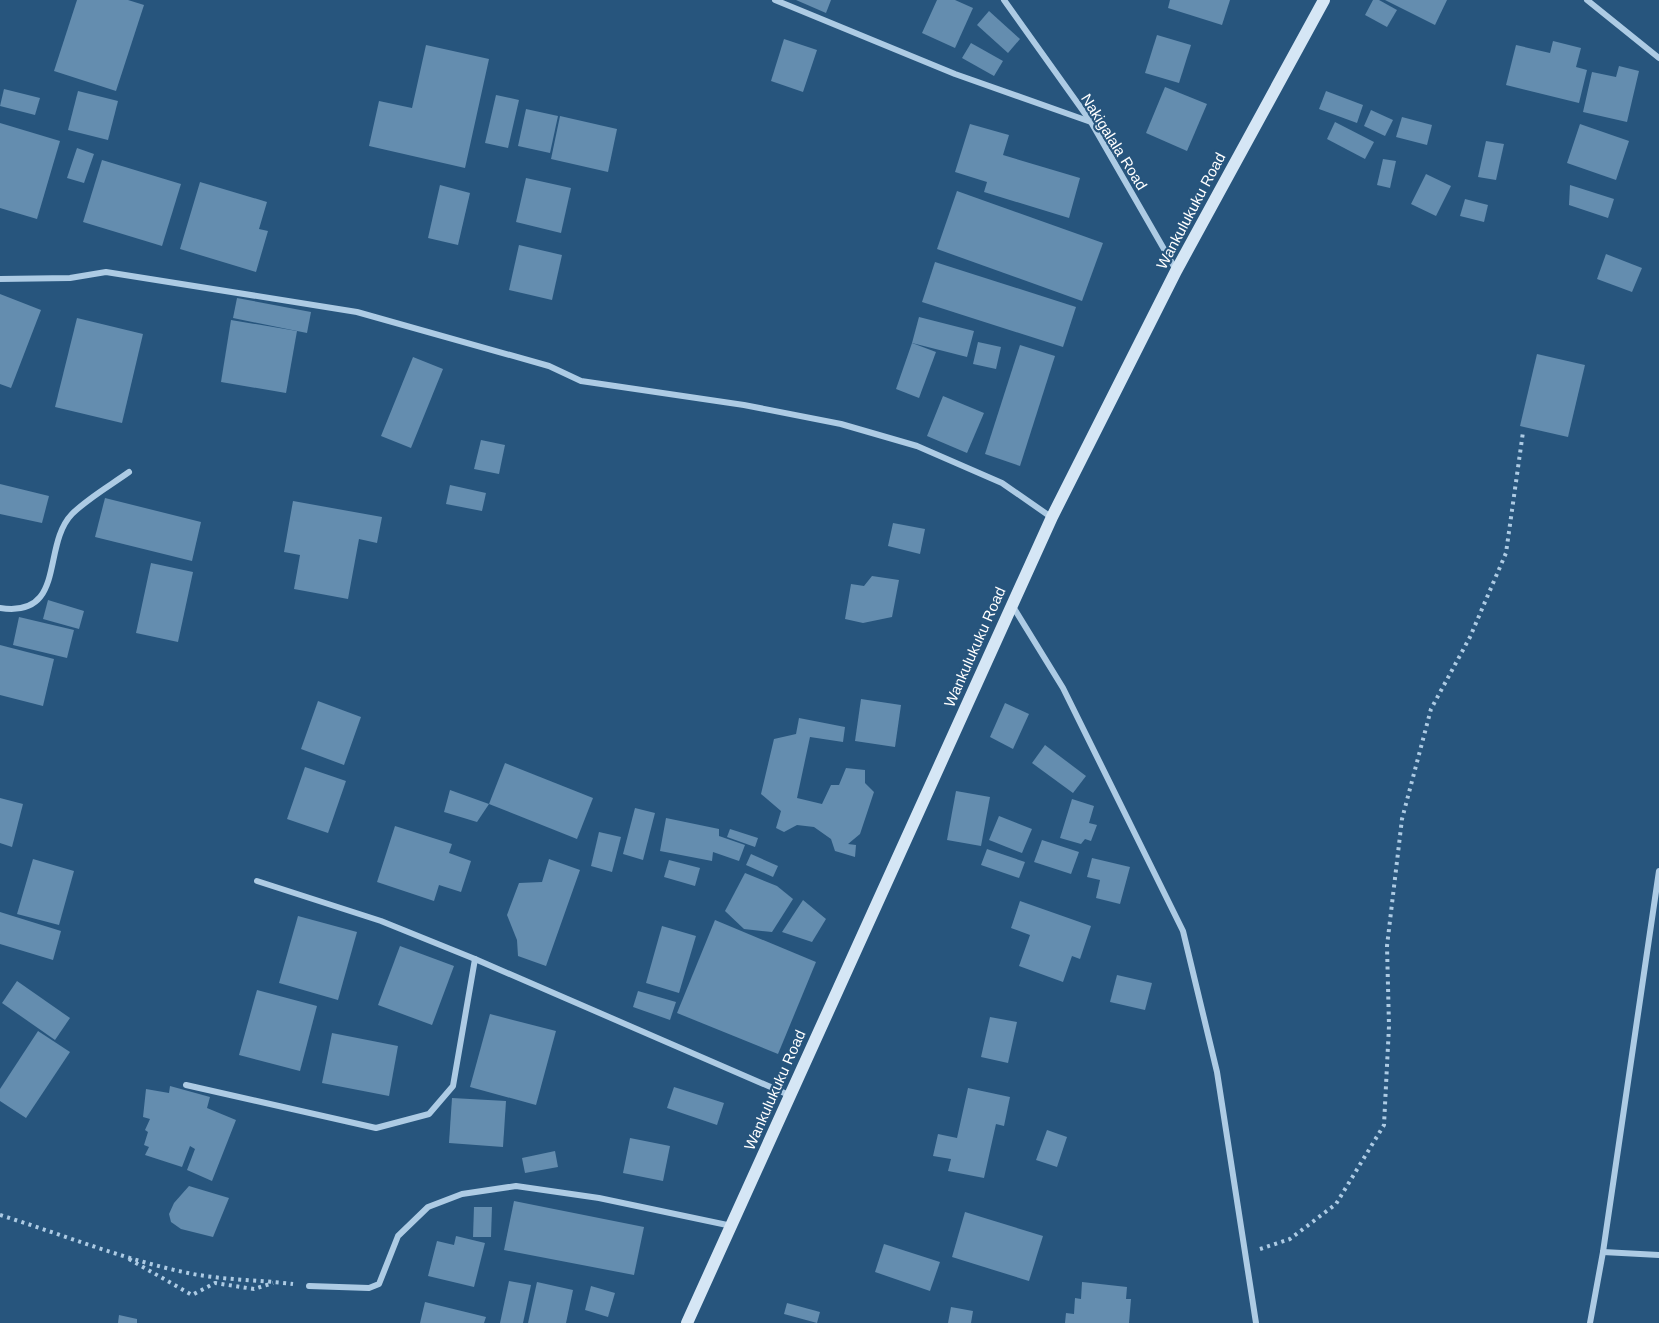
<svg xmlns="http://www.w3.org/2000/svg" width="1659" height="1323" font-family="Helvetica,sans-serif">
	<rect width="100%" height="100%" fill="#27557d"/>
	<g fill="#648daf">
		<polygon points="77,0 128,0 144,5 116,91 54,71"/>
		<polygon points="796,0 831,0 826,13"/>
		<polygon points="937,0 955,0 973,8 955,48 922,33"/>
		<polygon points="1170,0 1230,0 1222,25 1168,8"/>
		<polygon points="1373,0 1379,0 1397,10 1387,27 1365,15"/>
		<polygon points="1385,0 1447,0 1435,25"/>
		<polygon points="989,11 1020,39 1008,53 977,25"/>
		<polygon points="1157,35 1191,45 1179,83 1145,73"/>
		<polygon points="784,39 817,50 803,92 771,81"/>
		<polygon points="1553,41 1581,48 1576,67 1587,70 1579,103 1506,85 1516,45 1550,53"/>
		<polygon points="971,43 1003,61 994,76 962,58"/>
		<polygon points="426,45 489,59 465,168 369,146 379,101 412,108"/>
		<polygon points="1619,66 1639,71 1627,122 1583,112 1592,72 1616,77"/>
		<polygon points="1165,87 1207,104 1187,151 1146,133"/>
		<polygon points="4,89 40,98 35,115 0,106"/>
		<polygon points="78,91 118,101 108,140 68,130"/>
		<polygon points="1326,91 1363,105 1357,123 1319,109"/>
		<polygon points="496,95 519,100 508,148 485,143"/>
		<polygon points="526,109 558,116 550,153 518,146"/>
		<polygon points="1371,110 1393,120 1385,136 1364,126"/>
		<polygon points="560,116 617,129 608,172 551,159"/>
		<polygon points="1402,117 1432,125 1427,145 1396,137"/>
		<polygon points="1335,122 1374,142 1365,159 1327,139"/>
		<polygon points="0,123 60,141 37,219 0,208"/>
		<polygon points="970,124 1009,135 1003,155 1080,178 1069,218 984,192 987,182 955,172"/>
		<polygon points="1580,124 1629,141 1616,180 1567,163"/>
		<polygon points="1486,141 1504,144 1496,180 1478,177"/>
		<polygon points="77,148 94,154 84,183 67,178"/>
		<polygon points="1383,159 1396,161 1390,188 1377,185"/>
		<polygon points="102,160 181,184 162,246 83,222"/>
		<polygon points="1426,174 1451,186 1436,216 1411,204"/>
		<polygon points="526,178 571,188 561,233 516,222"/>
		<polygon points="200,182 267,202 259,229 268,231 256,272 180,249"/>
		<polygon points="440,185 470,193 458,245 428,238"/>
		<polygon points="1570,185 1614,199 1608,218 1569,205"/>
		<polygon points="957,191 1103,243 1082,301 937,249"/>
		<polygon points="1465,199 1488,205 1484,222 1460,216"/>
		<polygon points="519,245 562,255 552,300 509,290"/>
		<polygon points="1606,254 1642,268 1632,292 1597,279"/>
		<polygon points="935,262 1076,307 1063,347 922,302"/>
		<polygon points="0,294 41,310 11,388 0,384"/>
		<polygon points="237,298 311,312 307,333 233,318"/>
		<polygon points="919,317 974,331 967,357 912,343"/>
		<polygon points="77,318 143,334 122,423 55,407"/>
		<polygon points="231,320 297,331 286,393 221,382"/>
		<polygon points="978,342 1001,347 996,369 973,364"/>
		<polygon points="912,343 936,352 919,398 896,389"/>
		<polygon points="1020,345 1055,356 1020,466 985,454"/>
		<polygon points="1537,354 1585,365 1568,437 1520,426"/>
		<polygon points="413,357 443,369 411,448 381,436"/>
		<polygon points="943,396 984,413 967,453 927,436"/>
		<polygon points="481,440 505,445 499,474 474,469"/>
		<polygon points="0,484 49,496 42,523 0,514"/>
		<polygon points="450,485 486,493 482,511 446,504"/>
		<polygon points="105,498 201,522 192,561 95,537"/>
		<polygon points="293,501 382,517 377,543 359,539 348,599 294,589 300,555 284,552"/>
		<polygon points="893,523 925,529 920,554 888,546"/>
		<polygon points="151,563 193,572 178,642 136,633"/>
		<polygon points="872,576 899,580 892,617 863,623 845,619 851,584 864,586"/>
		<polygon points="48,600 84,611 79,629 43,619"/>
		<polygon points="19,617 74,630 67,658 13,645"/>
		<polygon points="0,645 54,659 43,706 0,695"/>
		<polygon points="861,699 901,705 895,747 855,741"/>
		<polygon points="318,701 361,717 344,765 301,749"/>
		<polygon points="1005,703 1029,714 1013,749 990,737"/>
		<polygon points="799,718 845,727 843,742 810,737 797,798 822,804 831,785 839,785 846,768 865,770 865,783 874,792 860,834 848,844 856,845 855,857 835,851 831,839 814,827 797,825 784,832 776,828 781,811 761,794 774,739 796,734"/>
		<polygon points="1045,745 1086,776 1073,793 1032,763"/>
		<polygon points="505,763 593,798 577,839 489,804"/>
		<polygon points="305,767 346,781 328,833 287,819"/>
		<polygon points="450,790 489,804 477,822 444,812"/>
		<polygon points="956,791 990,797 981,846 947,840"/>
		<polygon points="0,798 23,804 12,847 0,843"/>
		<polygon points="1072,799 1094,806 1089,823 1097,825 1091,841 1085,839 1081,844 1060,838"/>
		<polygon points="635,808 655,813 643,860 623,854"/>
		<polygon points="999,816 1032,829 1022,853 989,840"/>
		<polygon points="666,818 719,829 719,836 745,845 739,861 713,852 712,861 660,851"/>
		<polygon points="395,826 452,844 449,853 471,861 461,892 439,885 434,901 377,882"/>
		<polygon points="730,829 758,838 755,847 727,837"/>
		<polygon points="599,832 621,837 612,872 591,866"/>
		<polygon points="1042,840 1079,852 1071,874 1034,862"/>
		<polygon points="987,849 1025,862 1019,878 981,865"/>
		<polygon points="751,854 778,866 773,877 746,865"/>
		<polygon points="1092,858 1130,867 1120,904 1096,898 1100,880 1087,877"/>
		<polygon points="33,859 74,871 59,925 17,914"/>
		<polygon points="549,859 580,870 546,966 518,956 517,940 507,915 519,883 542,882"/>
		<polygon points="669,860 700,868 695,886 664,877"/>
		<polygon points="745,873 777,886 793,899 772,932 744,929 725,911"/>
		<polygon points="803,900 826,919 812,942 782,932"/>
		<polygon points="1020,901 1091,926 1080,959 1072,956 1063,982 1019,966 1030,935 1011,928"/>
		<polygon points="0,912 61,931 53,960 0,944"/>
		<polygon points="298,916 357,932 338,1000 279,983"/>
		<polygon points="715,920 816,962 778,1054 677,1013"/>
		<polygon points="662,926 696,936 679,993 646,983"/>
		<polygon points="400,946 454,966 432,1025 378,1005"/>
		<polygon points="1117,975 1152,983 1145,1010 1110,1002"/>
		<polygon points="17,981 70,1018 55,1040 2,1003"/>
		<polygon points="257,990 317,1006 300,1071 239,1055"/>
		<polygon points="638,991 676,1002 670,1020 633,1007"/>
		<polygon points="490,1014 556,1031 536,1105 470,1087"/>
		<polygon points="990,1017 1017,1022 1008,1063 981,1057"/>
		<polygon points="38,1031 70,1052 26,1118 0,1101 0,1089"/>
		<polygon points="332,1033 398,1046 389,1096 322,1083"/>
		<polygon points="170,1086 210,1097 207,1108 236,1120 212,1181 187,1170 195,1149 190,1146 182,1167 145,1155 149,1147 144,1145 148,1132 145,1130 150,1119 143,1117 146,1089 169,1093"/>
		<polygon points="674,1087 724,1103 717,1125 667,1108"/>
		<polygon points="968,1088 1010,1097 1004,1126 996,1124 984,1178 948,1171 951,1159 933,1156 938,1134 957,1138"/>
		<polygon points="452,1098 506,1101 503,1147 449,1143"/>
		<polygon points="1047,1130 1067,1137 1057,1167 1036,1160"/>
		<polygon points="630,1138 670,1146 663,1181 623,1173"/>
		<polygon points="555,1151 558,1167 525,1173 522,1158"/>
		<polygon points="189,1186 229,1198 213,1237 181,1229 171,1222 169,1214 174,1203"/>
		<polygon points="514,1201 644,1227 634,1275 504,1250"/>
		<polygon points="474,1207 492,1207 491,1237 473,1237"/>
		<polygon points="965,1212 1043,1236 1029,1281 952,1257"/>
		<polygon points="456,1236 485,1243 474,1287 428,1276 437,1241 454,1245"/>
		<polygon points="884,1244 940,1262 930,1291 875,1272"/>
		<polygon points="509,1281 531,1285 523,1323 500,1323"/>
		<polygon points="537,1282 573,1290 566,1323 528,1323"/>
		<polygon points="1082,1282 1127,1287 1126,1299 1131,1299 1129,1323 1065,1323 1066,1313 1074,1314 1075,1298 1081,1299"/>
		<polygon points="591,1286 615,1293 608,1317 585,1310"/>
		<polygon points="425,1302 486,1317 484,1323 420,1323"/>
		<polygon points="787,1303 820,1312 817,1323 784,1314"/>
		<polygon points="951,1307 973,1311 971,1323 948,1323"/>
		<polygon points="119,1315 137,1319 137,1323 118,1323"/>
	</g>
	<g fill="none" stroke-linecap="round" stroke-linejoin="round">
		<g stroke="#adcbe4" stroke-width="4" stroke-dasharray="3 4.5" stroke-linecap="butt">
			<path d="M0,1215c64,20 127,46 193,59 32,6 67,6 100,10"/>
			<polyline points="1260,1249 1290,1239 1336,1204 1384,1125 1389,1026 1387,946 1402,819 1431,709 1470,637 1506,553 1523,432"/>
			<polyline points="129,1259 192,1295 215,1283 254,1289 273,1283"/>
		</g>
		<g stroke="#adcbe4" stroke-width="6">
			<polyline points="775,0 955,74 1091,122"/>
			<polyline points="1004,0 1091,122 1176,270"/>
			<polyline points="1587,0 1659,58"/>
			<polyline points="0,279 70,278 106,272 357,312 549,366 581,381 744,405 841,424 917,446 1002,483 1051,517"/>
			<polyline points="1012,605 1063,688 1183,931 1217,1072 1256,1323"/>
			<path d="M0,608c67,10 41,-62 72,-94 16,-16 39,-29 57,-42"/>
			<polyline points="257,881 381,921 475,959 789,1095"/>
			<polyline points="186,1085 376,1128 429,1114 453,1086 475,959"/>
			<polyline points="1603,1252 1659,1255"/>
			<polyline points="309,1286 369,1288 379,1284 398,1236 428,1207 462,1194 516,1186 599,1198 732,1226"/>
			<polyline points="1590,1323 1603,1252 1659,871"/>
		</g>
		<polyline stroke="#d5e6f5" stroke-width="12" points="687,1323 1052,517 1176,271 1324,0"/>
	</g>
	<g text-anchor="middle" stroke-width="4.5" stroke-linejoin="round" paint-order="stroke">
		<g font-size="15" fill="#fff" stroke="#27557d">
			<text transform="translate(1114 142) rotate(58)" y="5">Nakigalala Road</text>
			<text transform="translate(1191 211) rotate(-62)" y="5">Wankulukuku Road</text>
			<text transform="translate(975 647) rotate(-66)" y="5">Wankulukuku Road</text>
			<text transform="translate(775 1090) rotate(-66)" y="5">Wankulukuku Road</text>
		</g>
	</g>
</svg>
